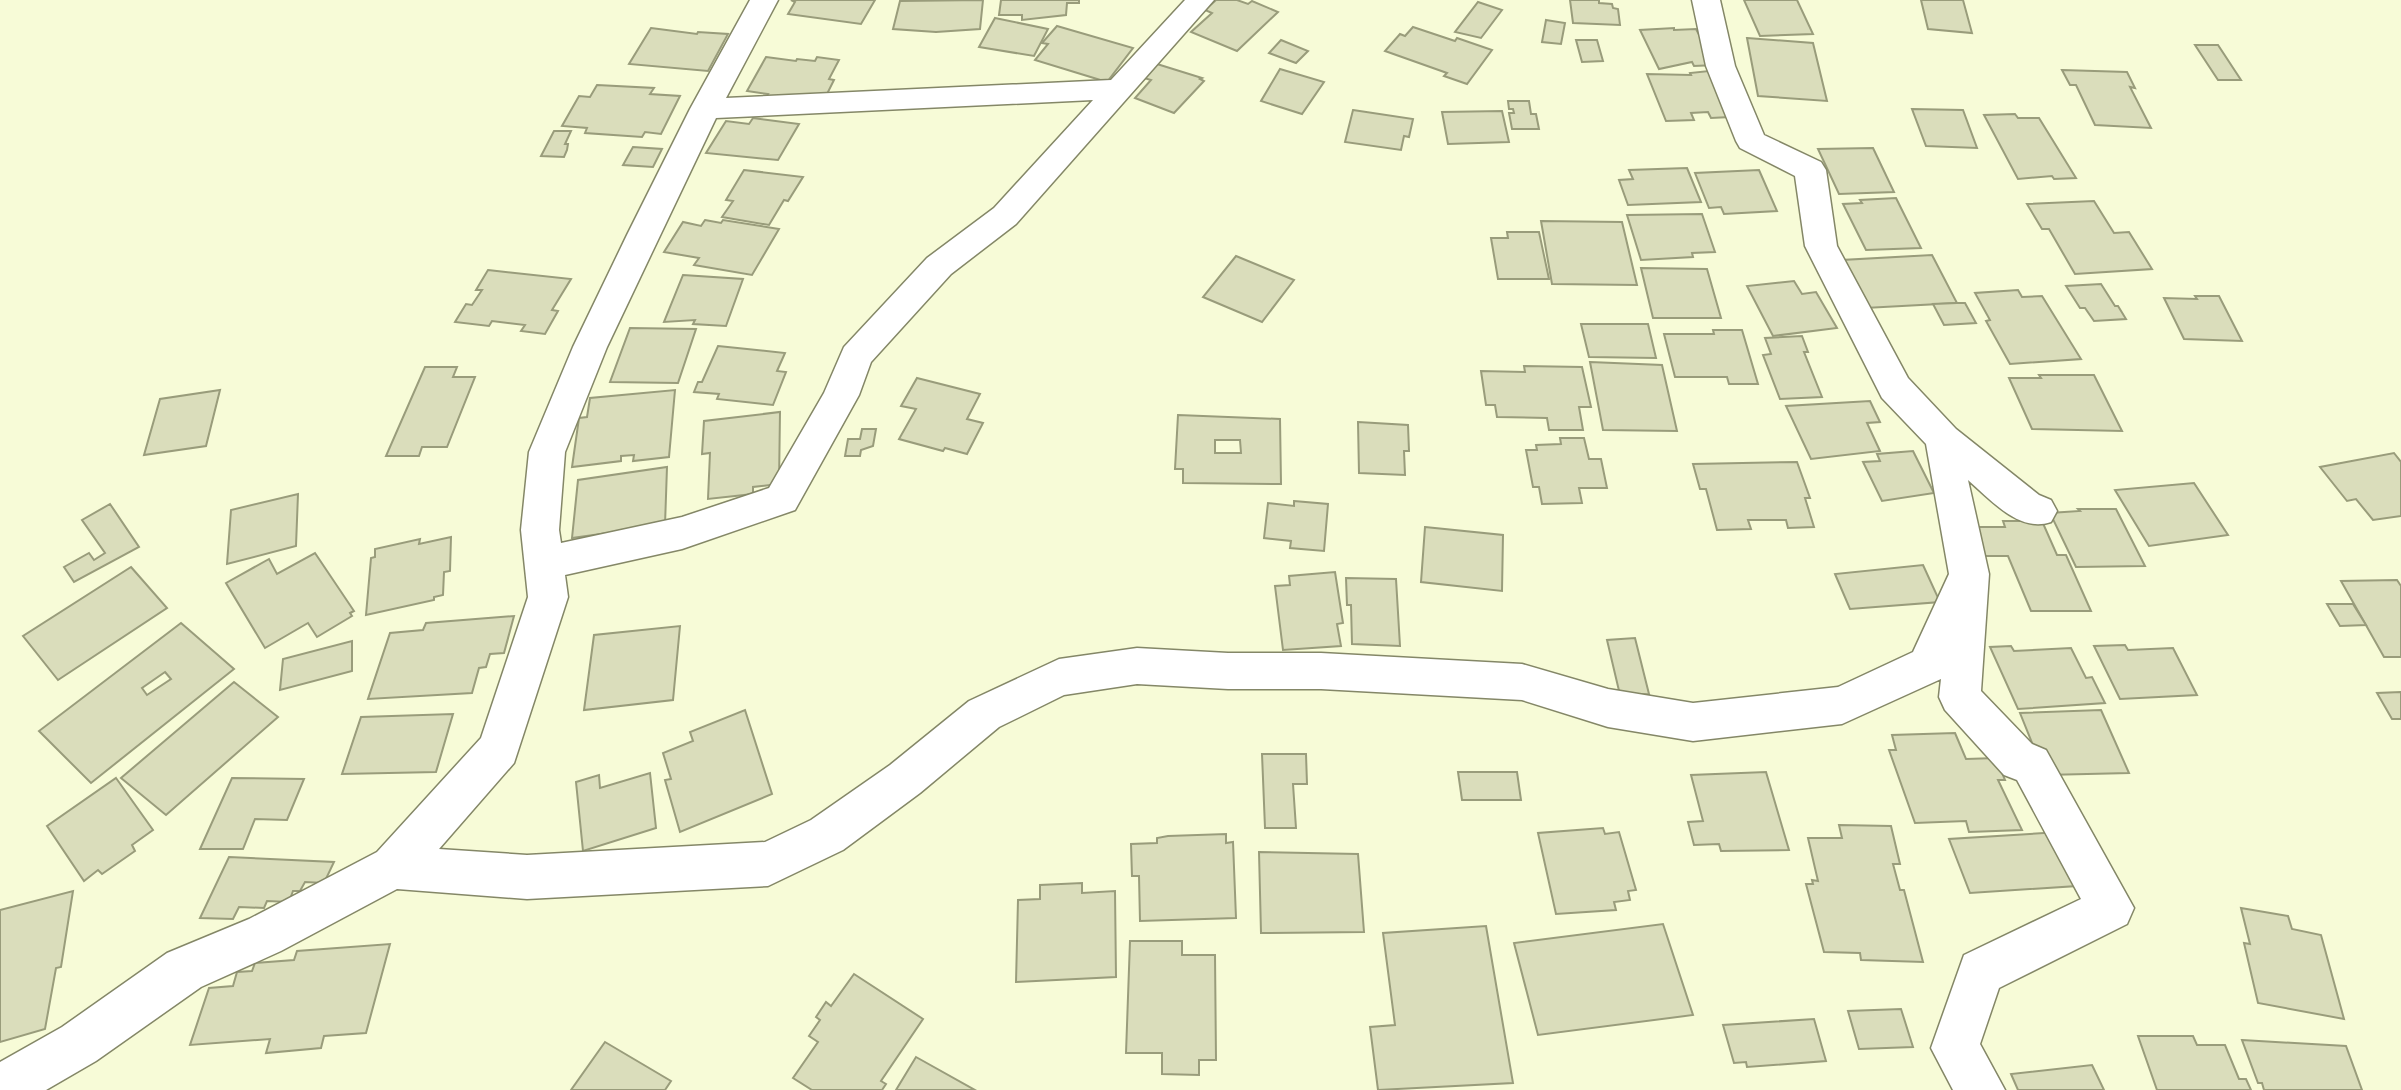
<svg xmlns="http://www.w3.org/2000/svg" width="2401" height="1090" font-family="'Sofia Sans Condensed',sans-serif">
	<rect width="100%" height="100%" fill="#f7fbd7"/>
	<g fill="#daddbb" stroke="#999c7b" stroke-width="2" fill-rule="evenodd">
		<polygon points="791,0 875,0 861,24 788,14 795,2"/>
		<polygon points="983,0 980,29 936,32 893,29 900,1"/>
		<polygon points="1001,0 1079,0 1079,3 1067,3 1066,15 1022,20 1022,15 999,15"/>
		<polygon points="1216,0 1237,0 1248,4 1252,1 1278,12 1237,51 1191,32 1212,13 1205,10"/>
		<polygon points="1570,0 1599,0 1599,3 1612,4 1613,8 1618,9 1620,25 1573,23"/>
		<polygon points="1744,0 1797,0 1813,34 1760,36"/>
		<polygon points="1921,0 1963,0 1972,33 1928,29"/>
		<polygon points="1478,2 1502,10 1481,38 1455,32"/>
		<polygon points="995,18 1048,29 1034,56 979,47"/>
		<polygon points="1546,20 1565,23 1561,44 1542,42"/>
		<polygon points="1057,26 1133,48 1107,82 1035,60 1048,44 1042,43"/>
		<polygon points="1413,27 1455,41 1457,38 1492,50 1467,84 1444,76 1447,73 1385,51 1400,34 1405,36"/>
		<polygon points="651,28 697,34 698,32 728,34 708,71 629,64"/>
		<polygon points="1674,28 1674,30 1696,29 1715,65 1694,66 1692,62 1659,69 1640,30"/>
		<polygon points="1747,38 1813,43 1827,101 1758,96"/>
		<polygon points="1281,40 1308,51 1296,63 1269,53"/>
		<polygon points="1576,40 1597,40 1603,61 1582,62"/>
		<polygon points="2195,45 2218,45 2241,80 2218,80"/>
		<polygon points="766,57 796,61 797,59 815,61 817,57 839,60 829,79 834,80 823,102 765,98 768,94 747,91"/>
		<polygon points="1157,64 1202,78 1200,79 1204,81 1174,113 1135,98 1151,80 1144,78"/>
		<polygon points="1280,69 1324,82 1302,114 1261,101"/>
		<polygon points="2062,70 2127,72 2135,88 2130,87 2151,128 2095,125 2076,85 2070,85"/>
		<polygon points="1709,71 1730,117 1711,118 1708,112 1691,113 1694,120 1666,121 1647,74 1691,75 1690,73"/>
		<polygon points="597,85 654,88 650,94 680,96 661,134 645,132 642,137 585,133 587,128 562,126 579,96 590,97"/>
		<polygon points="1508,101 1529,101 1531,114 1536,114 1539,129 1512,129 1509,113 1514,113 1513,109 1509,109"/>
		<polygon points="1912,109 1963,110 1977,148 1926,146"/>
		<polygon points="1353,110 1413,119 1409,137 1404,136 1401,150 1345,142"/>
		<polygon points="1502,111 1509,142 1448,144 1442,112"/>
		<polygon points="2015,114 2018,118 2039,118 2076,178 2054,179 2052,176 2018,179 1984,115"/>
		<polygon points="753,118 799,124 778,160 706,153 726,121 749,124"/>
		<polygon points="554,131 571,131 565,144 568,144 567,150 564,157 541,156"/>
		<polygon points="633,147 662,149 653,167 623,165"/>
		<polygon points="1873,148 1894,192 1839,194 1818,149"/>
		<polygon points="1687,168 1701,202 1628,205 1619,180 1633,179 1629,170"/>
		<polygon points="744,170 803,177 788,201 784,200 769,225 722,217 733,201 726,200"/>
		<polygon points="1759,170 1777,211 1724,214 1721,207 1709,208 1695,173"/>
		<polygon points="1896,198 1921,248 1866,250 1843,204 1862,203 1860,200"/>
		<polygon points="2094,201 2114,233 2129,232 2152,269 2075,274 2049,229 2042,229 2027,204"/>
		<polygon points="1702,214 1715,252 1692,253 1693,257 1641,260 1627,215"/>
		<polygon points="705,220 721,223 723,220 779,229 752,275 694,265 699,258 664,252 683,222 701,226"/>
		<polygon points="1541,221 1622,222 1637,285 1552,284"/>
		<polygon points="1507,232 1539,232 1549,279 1498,279 1491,238 1508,238"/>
		<polygon points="1932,255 1957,303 1865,308 1842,260"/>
		<polygon points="1236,256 1294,280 1262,322 1203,297"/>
		<polygon points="1641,268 1707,269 1721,318 1653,318"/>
		<polygon points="488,270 571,279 552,310 558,311 545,334 521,331 525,325 492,321 489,326 455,322 466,304 472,305 482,290 476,290"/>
		<polygon points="683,275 743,279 726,326 693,324 695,320 664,322"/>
		<polygon points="1794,281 1802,294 1816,292 1837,328 1773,336 1747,286"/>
		<polygon points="2101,284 2115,306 2118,306 2126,319 2094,321 2085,308 2080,308 2066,286"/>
		<polygon points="2018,290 2022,297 2042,296 2081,359 2010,364 1986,321 1990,320 1975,293"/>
		<polygon points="2195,296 2219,296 2242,341 2184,339 2164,298 2197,299"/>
		<polygon points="1957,303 1965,303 1976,323 1944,325 1933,304"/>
		<polygon points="1581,324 1648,324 1656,358 1589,357"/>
		<polygon points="630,328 696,329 678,383 610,382"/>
		<polygon points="1713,330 1742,330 1758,384 1729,384 1727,377 1675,377 1664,334 1714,334"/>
		<polygon points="1802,336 1808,352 1804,352 1822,397 1780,399 1763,355 1771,354 1765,338"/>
		<polygon points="718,346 785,353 777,371 786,372 773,405 717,399 719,394 694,392 698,382 702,382"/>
		<polygon points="1590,362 1662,365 1677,431 1603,430"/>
		<polygon points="1524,366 1582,367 1591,407 1579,407 1583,430 1549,430 1547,418 1497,417 1495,405 1486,405 1481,371 1525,372"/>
		<polygon points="425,367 457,367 453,377 475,377 447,447 422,447 419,456 386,456"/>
		<polygon points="2039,375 2094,375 2122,431 2032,429 2009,378 2041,378"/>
		<polygon points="917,378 980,394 967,419 983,423 967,454 945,448 943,451 899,439 916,409 901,406"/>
		<polygon points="220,390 206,446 144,455 160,399"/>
		<polygon points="675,390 669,457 633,461 634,455 621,456 621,461 572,467 579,418 587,417 590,398"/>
		<polygon points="1870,401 1880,422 1867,423 1880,451 1811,459 1786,406"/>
		<polygon points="780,412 779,484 753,487 753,494 708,499 710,453 702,454 704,421"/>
		<path d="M1178,415l102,4 1,65 -98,-1v-14h-8zM1215,440h25l1,13h-26z"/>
		<polygon points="1358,422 1408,425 1409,451 1404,451 1405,475 1359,473"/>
		<polygon points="862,429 876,429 873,446 861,450 860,456 845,456 848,439 860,439"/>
		<polygon points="1560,438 1584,438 1589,459 1601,459 1607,488 1579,488 1582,503 1542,504 1539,487 1533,487 1526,450 1537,450 1536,445 1561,444"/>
		<polygon points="1913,451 1934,493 1882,501 1863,462 1880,461 1877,454"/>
		<polygon points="2394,453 2401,462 2401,516 2373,520 2356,499 2347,501 2320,467"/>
		<polygon points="1797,462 1810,498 1805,498 1814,527 1788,528 1786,520 1748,520 1751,529 1717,530 1706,489 1700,489 1693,464"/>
		<polygon points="667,467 665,525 572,538 578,480"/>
		<polygon points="2194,483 2228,535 2149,546 2115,490"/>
		<polygon points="298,494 296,546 227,564 231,510"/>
		<polygon points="1294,501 1328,504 1324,551 1290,548 1291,541 1264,538 1268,503 1294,506"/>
		<polygon points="110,504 139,547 74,582 64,567 89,553 94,560 105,553 82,520"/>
		<polygon points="2078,509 2116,509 2145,566 2076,567 2050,513 2080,511"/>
		<polygon points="2003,521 2042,521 2057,555 2066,555 2091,611 2031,611 2008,556 1976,556 1969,527 2005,527"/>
		<polygon points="1425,527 1503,535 1502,591 1421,582"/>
		<polygon points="451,537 450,571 444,572 443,595 434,597 434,600 366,615 371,558 375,557 375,549 420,539 419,544"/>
		<polygon points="315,553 354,611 350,613 352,616 317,637 308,623 265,648 226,583 269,559 277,574"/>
		<polygon points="1923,565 1940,602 1850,609 1835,574"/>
		<polygon points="131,567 167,608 58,680 23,636"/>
		<polygon points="1335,572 1343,623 1337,624 1341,646 1283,650 1275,586 1290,585 1289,576"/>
		<polygon points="1346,578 1396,579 1400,646 1352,644 1351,605 1347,605"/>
		<polygon points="2397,580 2401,586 2401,657 2384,657 2341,581"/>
		<polygon points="2327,604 2353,604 2366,625 2340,626"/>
		<polygon points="514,616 504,653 490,654 486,667 479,668 472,693 368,699 390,633 423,630 426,623"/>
		<path d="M181,623l53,46 -143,114 -52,-52zM165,672l6,7 -24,16 -5,-7z"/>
		<polygon points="680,626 673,700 584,710 594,635"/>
		<polygon points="1635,638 1649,694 1620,695 1607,640"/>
		<polygon points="352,641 352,671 280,690 283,659"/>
		<polygon points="2125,645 2128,650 2173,648 2197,695 2120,699 2094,646"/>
		<polygon points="2011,646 2014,651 2071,648 2086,678 2092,677 2105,703 2018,709 1990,647"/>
		<polygon points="234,682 278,717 166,815 121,778"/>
		<polygon points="2401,692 2401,719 2392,719 2377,693"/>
		<polygon points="745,710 772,794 680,832 665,780 671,779 663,753 693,741 690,732"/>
		<polygon points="2101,710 2129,773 2045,775 2020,713"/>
		<polygon points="453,714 436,772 342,774 361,717"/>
		<polygon points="1955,733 1966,759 1996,758 2005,780 1998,780 2022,830 1969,832 1966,821 1915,823 1889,750 1896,750 1892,735"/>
		<polygon points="1262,754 1306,754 1307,784 1293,784 1296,828 1265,828"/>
		<polygon points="1458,772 1517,772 1521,800 1462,800"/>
		<polygon points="1766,772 1789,850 1721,851 1719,844 1694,845 1688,822 1703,821 1691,775"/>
		<polygon points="650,773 656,828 583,851 576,782 599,775 600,788"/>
		<polygon points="116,778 153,830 132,845 135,851 102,874 98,870 84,881 47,826"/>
		<polygon points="232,778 304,779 287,820 255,819 243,849 200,849"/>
		<polygon points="1839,825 1891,826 1900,864 1893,864 1900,890 1904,890 1923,962 1861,960 1860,953 1824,952 1806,884 1813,884 1812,880 1818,881 1808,838 1842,838"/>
		<polygon points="1603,828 1605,834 1619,832 1636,890 1628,891 1630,900 1614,902 1616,910 1556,914 1538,833"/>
		<polygon points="2060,832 2077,886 1970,893 1949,839"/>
		<polygon points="1226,834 1226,843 1233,842 1236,918 1140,921 1139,876 1132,876 1131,844 1157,843 1157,838 1168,836"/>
		<polygon points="1259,852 1358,854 1364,932 1261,933"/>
		<polygon points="229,857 334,862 324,883 305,882 300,891 293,891 289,902 267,901 264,908 239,907 233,919 200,918"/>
		<polygon points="1082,883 1082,893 1115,891 1116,977 1016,982 1018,900 1040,899 1040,885"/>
		<polygon points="73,891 61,967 56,968 45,1029 0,1042 0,910"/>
		<polygon points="2241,908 2288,916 2292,929 2321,935 2344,1019 2258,1003 2244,943 2250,944"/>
		<polygon points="1663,924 1693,1015 1538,1035 1514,943"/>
		<polygon points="1486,926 1513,1083 1378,1090 1370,1027 1395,1025 1383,933"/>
		<polygon points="1130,941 1182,941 1182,955 1215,955 1216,1060 1199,1060 1199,1075 1162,1074 1162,1053 1126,1053"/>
		<polygon points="390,944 366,1033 324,1036 321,1048 266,1053 270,1039 190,1045 209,988 233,986 237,972 252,971 255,963 294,960 297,951"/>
		<polygon points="854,974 923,1019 881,1081 886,1084 882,1090 812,1090 793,1078 818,1042 809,1036 820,1020 816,1017 826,1002 831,1006"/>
		<polygon points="1901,1009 1913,1047 1859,1049 1848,1011"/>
		<polygon points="1814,1019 1826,1061 1747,1067 1746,1062 1734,1063 1723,1025"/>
		<polygon points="2138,1036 2193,1036 2197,1045 2225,1045 2239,1079 2246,1079 2251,1090 2157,1090"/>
		<polygon points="2242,1040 2346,1046 2362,1090 2264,1090 2262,1083 2258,1083"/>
		<polygon points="605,1042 671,1081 665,1090 571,1090"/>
		<polygon points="916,1057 975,1090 896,1090"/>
		<polygon points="2092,1065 2104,1090 2018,1090 2011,1074"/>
	</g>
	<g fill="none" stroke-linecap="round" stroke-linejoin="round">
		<g stroke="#848767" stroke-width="3">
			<path id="street" d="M750,0h28l-52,98 385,-18 74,-80h29l-198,224 -65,50 -80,88 -12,33 -64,115 -113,39 -117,26 3,22 -54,166 -75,86 88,6 238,-13 46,-22 79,-55 79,-64 90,-42 78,-11 91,5h93l201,11 86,25 85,14 145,-16 75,-35 36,-78 -23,-130 -44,-46 -77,-152 -10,-70 -55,-28 -4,-7 -30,-75 -14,-66h28l15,66 29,69 57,27 5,8 11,76 71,132 48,51 83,66 12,5 6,11 -6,11c-32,11 -60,-22 -83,-42l21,94 -8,117 51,53 14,6 88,158 -7,16 -128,64 -19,56 25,46h-52l-22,-42 33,-93 117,-56 -64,-119 -13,-5 -59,-65 -6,-13 2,-18 -99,45 -149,17 -85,-14 -86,-27 -201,-11h-93l-91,-5 -73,11 -65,32 -79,66 -77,57 -75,36 -241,13 -130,-10 -116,62 -80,36 -105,74 -50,29h-46v-28l62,-35 105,-74 82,-34 128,-67 104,-114 47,-141 -7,-67 8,-78 44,-105 54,-112 63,-126zM1093,100l-99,108 -67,50 -83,89 -20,46 -55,95 -87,29 -121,26 -2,-13 6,-78 42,-105 109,-229z"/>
		</g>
		<use href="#street" fill="#fff" fill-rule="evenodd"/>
	</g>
</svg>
